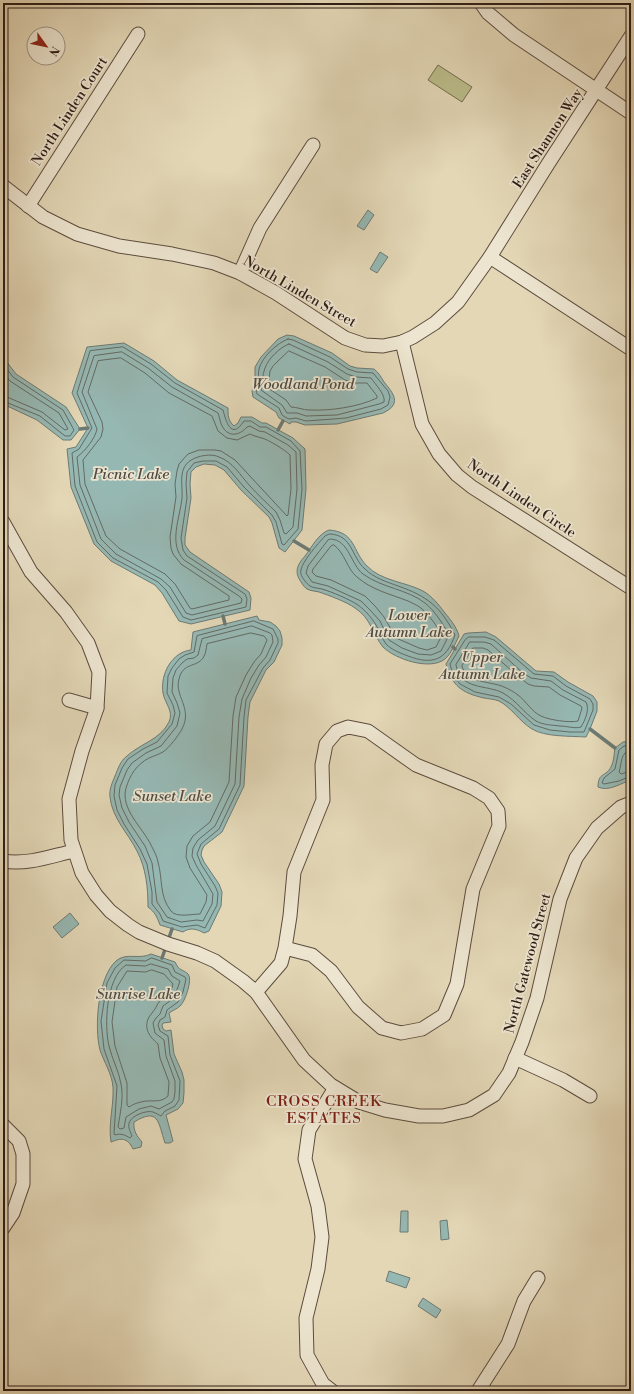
<svg xmlns="http://www.w3.org/2000/svg" width="634" height="1394" font-family="'Libre Bodoni',serif">
	<rect width="100%" height="100%" fill="#e3d7b6"/>
	<filter id="stains"><feTurbulence type="fractalNoise" baseFrequency=".005" numOctaves="4"/><feColorMatrix values="0 0 0 0 .2 0 0 0 0 .09 0 0 0 0 .02 0 0 0 .5 -.17"/></filter>
	<radialGradient id="worn" r=".72"><stop offset=".6" stop-color="#630" stop-opacity="0"/><stop offset="1" stop-color="#630" stop-opacity=".3"/></radialGradient>
	<polygon fill="#babc89" stroke="#746c50" points="438,65 472,87 462,102 428,80"/>
	<g fill="#96b8b3" stroke="#6d7a74">
		<polygon points="368,210 374,215 364,230 357,226"/>
		<polygon points="380,252 388,257 377,273 370,269"/>
		<path d="M287,335l7,1 38,17 18,13 7,2 17,1c5,4 7,8 10,13 10,12 18,22 -1,31l-46,11 -32,1 -9,-3h-5l-1,2 -11,-6 -3,-6 -23,-15 -1,-6 3,-10v-14l6,-10 17,-18z"/>
		<path d="M124,343l30,18 23,19 51,28c0,7 0,13 6,18l4,-3 3,-6h11l10,6h4l27,15 12,11 1,40 -4,41 -17,22 -6,-4 -7,-25 -3,-6 -28,-27 -17,-20 -9,-5 -11,-1 -8,3 -5,5 -1,12 1,14 -6,40v7l5,7 59,40 2,6 -1,12 -59,14 -12,-3 -17,-28 -7,-8 -44,-24 -17,-17 -23,-57 -4,-38 9,-2 12,-19 -16,-35 15,-46z"/>
		<polygon points="3,357 16,374 66,407 80,429 71,440 63,440 37,420 3,404"/>
		<path d="M329,530c27,2 23,21 38,36 14,15 39,16 56,25 9,5 16,14 22,22 6,7 12,15 14,23 -4,8 -8,18 -14,23 -15,12 -50,0 -62,-12 -10,-12 -12,-29 -28,-39 -8,-6 -27,-13 -36,-16 -4,-1 -8,-1 -12,-3 -2,-1 -4,-4 -6,-7 -7,-10 -4,-17 4,-26 7,-9 13,-22 24,-26z"/>
		<path d="M257,616l2,4 11,2 6,4 4,5 2,7v7l-8,17 -8,8 -16,32 -2,15 -4,69 -22,46 -18,14 -2,4 -1,5 3,7 15,22 3,8 -1,14 -12,25 -5,2c-7,-4 -14,-6 -21,-1l-23,-7c-3,-8 -5,-13 -12,-18 0,-19 -2,-39 -11,-56 -9,-18 -25,-33 -27,-54 -1,-7 2,-14 5,-21 3,-7 5,-15 12,-20 14,-13 33,-16 42,-34 5,-11 -4,-18 -6,-29 -3,-19 9,-41 28,-43l2,-18z"/>
		<path d="M486,632l10,5 40,34 18,1 14,10 25,14 4,6v9l-7,18 -4,8c-16,-1 -41,0 -54,-8 -13,-8 -20,-21 -33,-28 -5,-2 -10,-2 -15,-3 -22,-5 -32,-12 -38,-34l18,-30 4,-1z"/>
		<path d="M631,741v39c-10,3 -22,12 -33,7 0,-15 8,-10 13,-20 3,-5 3,-13 4,-19l8,-6z"/>
		<polygon points="70,913 79,924 62,938 53,927"/>
		<path d="M151,954l24,8c5,10 6,6 13,12 5,5 -3,28 -8,32 -3,3 -7,4 -11,7l2,9 -8,1 -1,2 1,4 3,2 5,-1 3,24 8,18 2,8v13l-1,10 -5,6 -12,6 7,26 -3,2h-5c-7,-21 -6,-36 -31,-21 -1,9 3,14 8,20l-1,5 -8,2c-6,-12 -12,-11 -22,-7 -3,-19 3,-36 2,-55 -1,-13 -9,-25 -13,-37 -6,-23 -2,-73 16,-89 10,-9 23,-1 35,-7z"/>
		<polygon points="401,1211 408,1211 408,1232 400,1232"/>
		<polygon points="447,1220 449,1239 441,1240 440,1221"/>
		<polygon points="389,1271 410,1278 406,1288 386,1281"/>
		<polygon points="423,1298 441,1310 436,1318 418,1306"/>
	</g>
	<g fill="none" stroke-linecap="round" stroke-linejoin="round">
		<g stroke="#626a64" stroke-width="1">
			<path d="M288,339l5,1 37,17 18,12 9,3 16,1 15,18 2,6 -2,8 -7,4 -35,9 -40,3 -10,-3 -7,1 -4,-2 -3,-2 -3,-7 -22,-14c-2,-4 1,-7 1,-12 1,-4 0,-9 1,-13 3,-12 18,-26 29,-30z"/>
			<path d="M289,344l39,18 19,12 9,3 15,1c4,6 15,17 13,24l-5,2 -42,11 -31,1 -9,-3h-10l-5,-8 -21,-15c2,-7 1,-15 4,-22 3,-9 15,-21 24,-24z"/>
			<path d="M123,347l28,17 24,19 48,27c3,11 8,31 21,11h7l9,6h6l25,14 9,10 2,38 -4,40 -14,16 -2,-1 -6,-22 -4,-7 -28,-28 -17,-20 -11,-6h-13l-9,2 -7,9 -1,12 1,14 -6,40 2,12 4,6 58,38 2,5 -1,8 -55,13 -8,-3 -17,-27 -8,-8 -45,-24 -16,-16 -22,-56 -3,-33 7,-4 13,-21 -15,-35 13,-42z"/>
			<path d="M289,351l36,16 20,13 10,3h12l10,13v2c-19,9 -47,13 -68,12 -6,0 -12,-3 -18,-3l-5,-7 -18,-12 2,-17 3,-5z"/>
			<path d="M122,352l26,16 24,19 46,26c2,5 2,11 6,16 7,9 17,5 23,-2l3,-1 9,5 6,1 23,13 8,7 1,37 -4,38 -7,7 -2,-1 -4,-13 -4,-8c-9,-9 -18,-17 -26,-26 -10,-11 -17,-24 -31,-29 -6,-3 -15,-2 -21,0 -22,7 -15,25 -16,41 -2,20 -14,46 2,62l55,36 3,3 -1,4 -49,12 -6,-2 -16,-26 -9,-8 -45,-25 -15,-15 -21,-54 -3,-28c8,-6 18,-18 20,-28l-15,-37 12,-36z"/>
			<path d="M121,358l24,15 24,20 43,23 6,15 9,7 10,2 13,-6c4,2 8,3 12,4 7,2 23,12 28,17l1,34 -3,26 -1,1 -52,-56 -14,-9 -6,-1h-16l-11,4 -9,10 -2,7 -2,13 1,13 -6,40 1,11 2,6 8,10 48,32v4l-37,9 -2,-1 -15,-24 -10,-10 -45,-25 -14,-13 -21,-52 -2,-24 18,-23 2,-8 -1,-7 -14,-30 10,-31z"/>
			<polyline points="3,364 13,377 63,410 74,430 70,436 65,436 40,416 3,401"/>
			<polyline points="3,372 10,381 59,413 68,429 65,430 42,412 7,397 3,396"/>
			<path d="M330,534c23,1 21,23 35,35 9,9 22,13 33,17 29,10 43,21 57,49 -9,26 -23,30 -47,21 -8,-3 -16,-6 -22,-12 -4,-5 -6,-13 -10,-19 -4,-7 -11,-15 -18,-20 -9,-6 -26,-13 -36,-16 -4,-1 -9,-1 -12,-3 -3,-2 -8,-8 -9,-12 -3,-9 18,-31 24,-38z"/>
			<path d="M331,539c18,1 20,26 32,35 19,14 44,15 62,29 10,8 18,21 24,32l-8,16 -10,4 -13,-1 -16,-6 -13,-8 -9,-19 -10,-11 -9,-9 -33,-15 -16,-4 -6,-9 2,-7 20,-26z"/>
			<path d="M334,545c11,8 13,24 23,32 15,13 33,17 51,24 4,2 9,4 13,7 8,7 16,18 21,27l-6,12 -9,3 -8,-2 -23,-10 -12,-21 -9,-11 -10,-10 -34,-16 -15,-4 -4,-4 1,-3 18,-23z"/>
			<polygon points="254,621 273,629 278,639 278,643 270,660 263,668 246,700 244,717 240,785 219,829 201,844 197,854 201,864 215,886 218,893 217,905 205,928 197,925 182,927 163,921 160,914 152,904 152,892 147,864 140,849 124,824 117,810 114,796 115,785 122,768 128,759 143,749 157,742 172,724 175,713 173,705 167,693 168,676 172,668 179,659 185,655 194,652 197,636"/>
			<polygon points="252,626 270,633 272,635 273,642 266,657 259,665 251,678 242,699 239,717 235,784 215,826 198,840 193,848 192,856 196,865 213,894 212,904 203,921 197,920 181,922 167,917 157,902 152,863 145,846 129,822 122,808 119,795 120,787 127,770 132,763 146,753 161,746 177,726 180,713 177,703 172,692 173,678 176,670 182,663 187,659 194,658 198,655 202,639"/>
			<path d="M251,633l13,3 3,4 -6,14 -7,8 -8,13 -10,22 -3,19 -4,66 -19,40 -17,14 -6,10 -1,11 4,11 17,27 -1,7 -6,12c-8,0 -24,4 -29,-3 -12,-15 -8,-31 -13,-49 -1,-6 -4,-11 -7,-17 -8,-17 -31,-36 -25,-57 4,-13 10,-23 23,-30 5,-2 10,-4 14,-6 7,-5 15,-16 19,-23 11,-21 -8,-33 -3,-50 4,-17 17,-11 24,-21 3,-4 3,-9 4,-14z"/>
			<polygon points="469,637 485,637 494,640 534,674 553,676 566,686 590,699 593,704 593,710 584,732 570,732 550,730 534,725 511,704 499,697 475,692 460,684 453,675 450,664 465,640"/>
			<path d="M470,642h14l7,2 32,29 8,5 20,3 12,9 23,12c4,8 -1,18 -5,25 -6,2 -14,-1 -21,-1 -8,-1 -17,-1 -24,-5 -12,-8 -19,-20 -33,-28 -17,-9 -42,-2 -47,-28z"/>
			<path d="M473,648h10l5,2 31,27 9,7 6,2 15,1 11,8 21,11 1,2 -4,13c-8,2 -29,-1 -37,-5 -9,-4 -15,-15 -23,-21 -4,-3 -9,-6 -14,-8 -12,-6 -38,-3 -42,-21z"/>
			<polyline points="631,745 624,746 619,750 615,769 604,778 602,783 604,784 619,781 631,776"/>
			<path d="M631,750c-11,2 -9,13 -12,22l2,2 10,-3"/>
			<path d="M152,958l20,7 3,7 10,5 1,2 -3,13 -5,10 -11,8 -2,7 -5,3 -2,5 2,6 8,5 2,19 10,26 -1,19 -4,6 -10,5 -4,5c-2,-1 -5,-3 -8,-4 -6,-2 -20,3 -23,9 -3,5 0,10 2,15l-2,2c-5,-3 -9,-5 -15,-3l-1,-1 3,-48 -13,-37 -3,-28 6,-38 8,-15 9,-8 21,1z"/>
			<path d="M151,964l17,5 4,7 8,5 -6,17 -11,8 -3,8 -4,4 -3,5 2,10 9,7 2,16 9,25v11l-1,7 -2,3 -13,7 -8,-3 -12,3 -13,8 -2,11 -4,1 -2,-2c2,-13 6,-30 3,-43 -2,-13 -9,-25 -12,-38 -5,-21 -3,-68 17,-81l19,1z"/>
			<path d="M152,970l12,4 9,10c-2,10 -7,11 -13,17 -3,3 -3,5 -5,8 -2,3 -4,5 -6,8 -6,12 1,20 9,27l2,14 9,24 -1,14c-8,8 -17,3 -27,6 -5,1 -9,3 -12,5l-2,-2v-22l-12,-37 -3,-24 5,-35 10,-16 18,1z"/>
		</g>
		<g stroke="#6d7a74" stroke-width="3.5">
			<polyline points="80,429 88,428"/>
			<polyline points="278,430 283,421"/>
			<polyline points="294,541 309,550"/>
			<polyline points="223,616 225,624"/>
			<polyline points="453,647 455,649"/>
			<polyline points="590,729 615,748"/>
			<polyline points="162,958 172,929"/>
		</g>
		<g stroke="#5c4c3e" stroke-width="15">
			<g id="minor">
				<polyline points="481,3 488,13 514,35 631,113"/>
				<polyline points="3,186 43,217 77,234 119,246 172,254 214,263 240,273 276,293 345,338 365,345 383,346 402,342 413,337 435,323 458,302 490,257 548,164 631,36"/>
				<polyline points="28,206 138,34"/>
				<polyline points="490,257 631,349"/>
				<polyline points="240,273 260,228 313,145"/>
				<polyline points="402,342 422,424 439,454 457,475 472,487 631,588"/>
				<polyline points="3,522 31,572 66,612 88,643 99,672 97,708 82,751 69,799 71,840 82,873 96,895 110,911 128,925 139,932 168,944 197,953 215,961 243,981 256,992 304,1060 331,1085 359,1102 385,1110 419,1116 443,1116 469,1110 494,1095 509,1073 522,1042 537,998 560,899 576,858 597,828 621,807 631,803"/>
				<polyline points="69,700 97,708"/>
				<path d="M3,861c25,4 48,-5 71,-10"/>
				<polyline points="256,992 281,963 285,948 290,916 294,872 323,800 322,765 326,744 337,731 348,727 368,731 416,765 473,788 489,798 498,811 499,826 473,889 457,984 444,1015 422,1029 401,1033 382,1028 358,1007 331,971 312,955 285,948"/>
				<polyline points="515,1058 563,1080 590,1096"/>
				<polyline points="3,1125 19,1141 23,1154 23,1184 13,1213 3,1228"/>
				<polyline points="332,1391 323,1384 307,1355 306,1318 318,1269 322,1237 318,1206 305,1159 309,1130 335,1088"/>
				<polyline points="478,1391 508,1344 524,1301 538,1278"/>
			</g>
		</g>
		<use href="#minor" stroke="#ede5d0" stroke-width="13"/>
	</g>
	<g text-anchor="middle" stroke-width="3.5" stroke-linejoin="round" paint-order="stroke">
		<g font-size="14" fill="#2f1d16" stroke="#ede5d0">
			<text transform="translate(69 111) rotate(-57)" y="5">North Linden Court</text>
			<text transform="translate(547 138) rotate(-57)" y="5">East Shannon Way</text>
			<text transform="translate(300 291) rotate(30)" y="5">North Linden Street</text>
			<text transform="translate(522 498) rotate(34)" y="5">North Linden Circle</text>
			<text transform="translate(527 963) rotate(-75)" y="5">North Gatewood Street</text>
		</g>
		<g font-size="15" font-style="italic" fill="#4e4c45" stroke="#ede5d0">
			<text x="303" y="389">Woodland Pond</text>
			<text x="131" y="479">Picnic Lake</text>
			<text x="409" y="620">Lower<tspan x="409" dy="17">Autumn Lake</tspan></text>
			<text x="482" y="662">Upper<tspan x="482" dy="17">Autumn Lake</tspan></text>
			<text x="172" y="801">Sunset Lake</text>
			<text x="138" y="999">Sunrise Lake</text>
		</g>
		<g font-size="15" letter-spacing="1" fill="#7a1f14" stroke="#ede5d0">
			<text x="324" y="1106">CROSS CREEK<tspan x="324" dy="17">ESTATES</tspan></text>
		</g>
	</g>
	<rect width="634" height="1394" fill="none" stroke="#e3d7b6" stroke-width="16"/>
	<rect x="4" y="4" width="626" height="1386" fill="none" stroke="#2f1d16" stroke-width="2"/>
	<rect x="8" y="8" width="618" height="1378" fill="none" stroke="#2f1d16"/>
	<g transform="translate(46 46) rotate(123)"><circle r="19" fill="#ede5d0" stroke="#a19586"/>
	<path d="M0-3L7 15L0 10L-7 15Z" fill="#8f2418"/>
	<text y="-6" font-size="11" font-weight="bold" text-anchor="middle" fill="#2f1d16">N</text>
	</g>
	<rect width="100%" height="100%" filter="url(#stains)"/>
	<rect width="100%" height="100%" fill="url(#worn)"/>
</svg>
